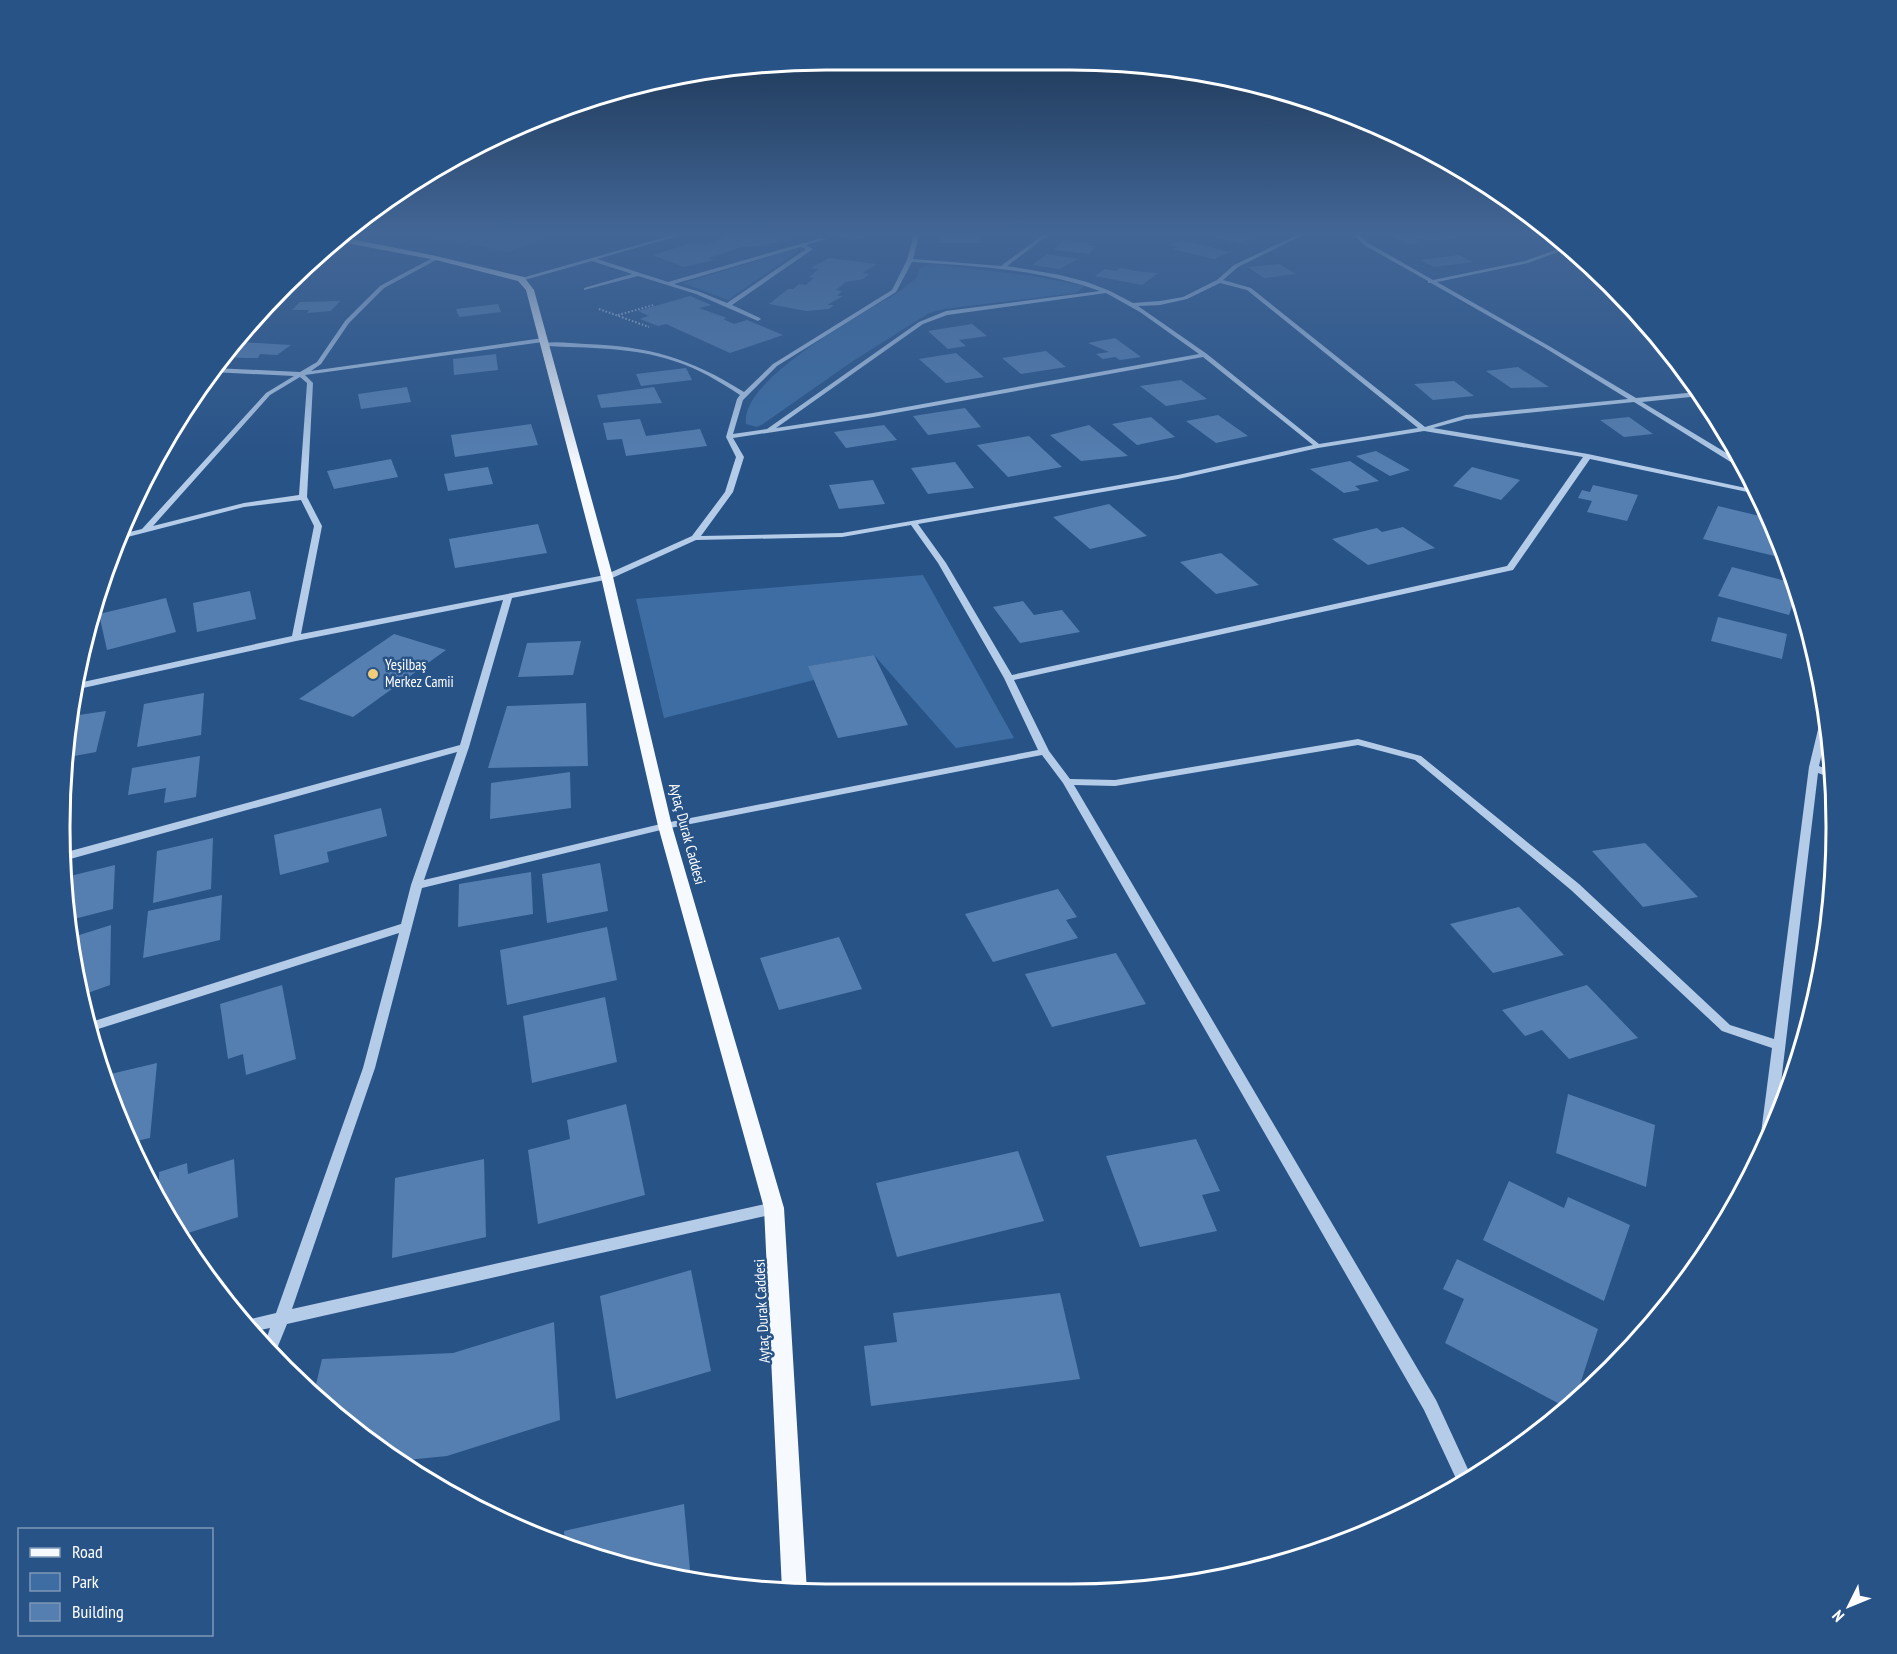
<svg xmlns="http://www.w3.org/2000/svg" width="1897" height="1654" font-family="'PT Sans Narrow',sans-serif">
	<rect width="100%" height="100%" fill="#285387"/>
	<g fill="#3d6da3">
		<polygon points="422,235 550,235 508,252"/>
		<polygon points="796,249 799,250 728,300 683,283"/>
		<path d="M931,264l102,12 51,10 -8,7 -132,16 -15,4 -79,50 -87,61 -6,3 -11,-3c-7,-45 119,-111 154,-133l17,-14 3,-9z"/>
		<polygon points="923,575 1014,738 956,748 874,655 809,666 814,680 664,718 636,599"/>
	</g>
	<g fill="#557fb0">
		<polygon points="731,235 795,237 761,246 742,247 709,258 714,260 683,267 653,255 688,244 706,244"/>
		<polygon points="831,235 868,235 854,240"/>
		<polygon points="940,235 981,235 981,243 939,243"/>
		<polygon points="1207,235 1240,235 1254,238 1238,243"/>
		<polygon points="1391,235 1454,235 1459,238 1428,241 1421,238 1413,238 1421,243 1407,244"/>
		<polygon points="1063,240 1089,243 1087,245 1096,246 1089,254 1054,250"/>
		<polygon points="1181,240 1230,252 1214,259 1172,249 1178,247 1170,245"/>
		<polygon points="1047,254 1078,259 1059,269 1032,265"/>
		<polygon points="1459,255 1473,262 1434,267 1420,260"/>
		<polygon points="829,258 877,264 862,273 869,274 863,279 846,282 836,290 842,291 837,296 843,296 827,305 834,305 829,309 806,311 769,304 788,289 793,289 799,284 806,285 814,278 809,277 819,269 811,268"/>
		<polygon points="1279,264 1296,274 1264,278 1248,267"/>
		<polygon points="1120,268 1141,272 1158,273 1142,285 1095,276 1105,269 1116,271"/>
		<polygon points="690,296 711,305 699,308 727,318 723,319 734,324 747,320 783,335 730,353 666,324 658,326 640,319 649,316 638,311"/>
		<polygon points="340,301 331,311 307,313 309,310 292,310 300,302"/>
		<polygon points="498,304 501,312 459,317 456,309"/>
		<polygon points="972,324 987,336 959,340 966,346 948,349 928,331"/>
		<polygon points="1115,338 1141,357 1120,360 1115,357 1103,359 1096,354 1109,352 1088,343"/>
		<polygon points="239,342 291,345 277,355 260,354 258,358 245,358 221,357"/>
		<polygon points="1046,351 1066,367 1021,374 1002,358"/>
		<polygon points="956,353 984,377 946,383 919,359"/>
		<polygon points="496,354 498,370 454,375 453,359"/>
		<polygon points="1518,367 1549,387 1511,388 1486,371"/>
		<polygon points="686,368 692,380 641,386 636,374"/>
		<polygon points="1181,380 1207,399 1166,406 1140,386"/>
		<polygon points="1454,381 1474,396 1433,400 1414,384"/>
		<polygon points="407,387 411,402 361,409 358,394"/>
		<polygon points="654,387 662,403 601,408 597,395"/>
		<polygon points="965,408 981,427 928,435 913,416"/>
		<polygon points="1218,415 1248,436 1216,443 1186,421"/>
		<polygon points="1151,417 1175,437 1137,445 1112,424"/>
		<polygon points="1629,417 1653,434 1624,437 1600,420"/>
		<polygon points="640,419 646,436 700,429 707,446 626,456 622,439 607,440 603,423"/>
		<polygon points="531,424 538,445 455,457 451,435"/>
		<polygon points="884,425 897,440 846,448 834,432"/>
		<polygon points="1089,425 1128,456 1081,461 1050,435"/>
		<polygon points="1029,436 1062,467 1008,477 977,445"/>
		<polygon points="1376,451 1410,470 1390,476 1356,456"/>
		<polygon points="391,459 398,477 334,489 327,471"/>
		<polygon points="1350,461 1379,481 1355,486 1360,490 1344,493 1310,469"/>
		<polygon points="955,462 974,488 928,494 911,468"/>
		<polygon points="488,467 493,484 448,491 444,474"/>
		<polygon points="1472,467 1520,480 1501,500 1453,486"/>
		<polygon points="873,480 885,504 839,509 829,485"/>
		<polygon points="1593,485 1638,495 1627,521 1587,512 1592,501 1578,498 1582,490 1590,492"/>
		<polygon points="1109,504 1147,536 1090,549 1053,517"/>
		<polygon points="1718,506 1768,518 1787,559 1703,539"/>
		<polygon points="538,524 547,553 455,568 449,539"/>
		<polygon points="1403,527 1435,548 1368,565 1332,539 1377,528 1382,532"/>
		<polygon points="1221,553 1259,585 1216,594 1180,562"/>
		<polygon points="1732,567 1797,584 1798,590 1789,615 1718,596"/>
		<polygon points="250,591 256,619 197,632 193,603"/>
		<polygon points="166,598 176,632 107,650 99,614"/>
		<polygon points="1023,601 1034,615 1062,610 1080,632 1020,643 993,607"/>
		<polygon points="1718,617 1787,634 1782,659 1711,641"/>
		<polygon points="394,634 446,650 353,717 299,699"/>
		<polygon points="581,641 573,675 518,677 527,643"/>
		<polygon points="874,655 908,725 838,738 808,666"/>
		<polygon points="204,693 201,735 137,747 144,704"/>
		<polygon points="586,703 588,766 488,768 507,706"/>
		<polygon points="106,711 96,752 69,757 72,716"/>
		<polygon points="200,756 196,797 164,803 166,788 128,795 132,768"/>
		<polygon points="570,772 571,808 490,819 491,783"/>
		<polygon points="381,808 387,836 327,852 329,862 280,875 274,835"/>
		<polygon points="213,838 211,889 153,903 157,851"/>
		<polygon points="1645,843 1698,897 1643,907 1592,851"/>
		<polygon points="600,863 608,911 547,923 542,874"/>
		<polygon points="115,865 113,909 70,920 62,878"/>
		<polygon points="531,872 533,914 458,927 459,884"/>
		<polygon points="1058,889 1077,917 1066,920 1078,938 993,962 965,914"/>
		<polygon points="222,895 220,940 143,958 148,911"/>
		<polygon points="1519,907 1564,955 1493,973 1450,924"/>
		<polygon points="111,925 110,985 85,994 73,937"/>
		<polygon points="607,927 617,980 507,1005 500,950"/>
		<polygon points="839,937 862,989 779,1010 760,958"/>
		<polygon points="1116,953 1146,1004 1052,1027 1025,974"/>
		<polygon points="282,985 296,1059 246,1075 243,1054 228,1059 220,1004"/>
		<polygon points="1587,985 1638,1038 1569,1059 1542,1030 1525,1036 1502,1010"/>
		<polygon points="605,997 617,1062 532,1083 523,1016"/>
		<polygon points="157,1063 150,1138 132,1142 102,1076"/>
		<polygon points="1568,1094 1655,1125 1646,1187 1556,1153"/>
		<polygon points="626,1104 645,1195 538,1224 528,1150 570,1139 567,1120"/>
		<polygon points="1196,1139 1220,1191 1202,1195 1217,1231 1140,1247 1106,1156"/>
		<polygon points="1018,1151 1044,1221 897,1257 876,1183"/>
		<polygon points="234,1159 238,1217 182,1235 163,1211 153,1188 159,1186 159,1172 187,1163 188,1174"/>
		<polygon points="484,1159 486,1237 392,1258 395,1178"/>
		<polygon points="1509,1181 1564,1208 1568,1197 1630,1225 1604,1301 1483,1240"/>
		<polygon points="1457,1259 1598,1329 1573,1406 1569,1409 1445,1343 1464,1299 1443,1289"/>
		<polygon points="691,1270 711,1371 616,1399 600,1296"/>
		<polygon points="1060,1293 1080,1379 871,1406 864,1346 897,1342 893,1313"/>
		<polygon points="554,1322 560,1420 447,1456 397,1461 314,1393 322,1359 453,1353"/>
		<polygon points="684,1504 691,1581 677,1579 565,1545 564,1531"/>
	</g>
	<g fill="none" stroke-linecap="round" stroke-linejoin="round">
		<g stroke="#b4cce8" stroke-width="2" stroke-dasharray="1.5 2" stroke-linecap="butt">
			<polyline points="599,309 649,327"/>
			<polyline points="618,315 654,305"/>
		</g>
		<g fill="#b4cce8" fill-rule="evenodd">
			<path d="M673,235h8l-84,24 71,23 153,-44 5,1 -20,6 7,4 -81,56 28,13 1,1 -3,2 -62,-27 -58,-18 -54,14v-2l48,-14 -40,-13 -71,20 -3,-2zM801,247l5,2 -79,54 -27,-11 -26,-8z"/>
			<path d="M914,235h5l-6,24 88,7 42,-31h5l-41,31 53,9 27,7 23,9 23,12 27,-2 23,-4 34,-17 17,-15 63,-30h6l-65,32 -15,13 28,8 174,139 41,-12 162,-16 -83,-51 -114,-65h-3v-2l-64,-36 -10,-10h5l9,8 65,37 92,-19 41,-15 3,2 -41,15 -91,19 112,64 87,52 61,-6 3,4 -58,6 101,61 3,6h-4l-108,-67 -168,17 -33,9 155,26 167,36 2,4 -167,-35 -77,111 -499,110 35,71 21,28 45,1 243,-41 63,17 158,128 151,141 44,14 35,-272 13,-54 5,-3 2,13 -10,43 13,5v7l-14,-5 -41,343 -12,30 -3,-1 -2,-4 12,-93 -50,-17 -151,-141 -156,-130 -57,-15 -243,41 -41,-1 362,615 36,78 -12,9 -36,-77 -361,-627 -21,-28 -377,74 -243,59 -47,180 -83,241 482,-107 5,2 2,4 -2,4 -5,2 -487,110 -13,32 -9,-13 5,-15 -15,3 -8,-11 29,-7 87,-245 36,-135 -307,98 -1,-9 310,-98 10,-39 46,-133 -394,109v-8l397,-108 43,-145 -207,41 -222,49v-6l218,-48 22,-110 -13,-26 -57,7 -128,33 2,-5 24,-6 124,-136 28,-17 -82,-4 2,-4 86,4 17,-10 28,-41 35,-35 56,-30 2,3 -54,29 -35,35 -28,41 -10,7 232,-33 3,2 -3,2 -238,33 8,8 -6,114 15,29 -21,108 304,-59 87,-39 33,-44 11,-35 -10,-20 11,-38 3,-4c-20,-13 -42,-27 -66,-34 -41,-14 -86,-13 -129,-15l-2,-1v-2c14,-2 28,0 42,1 63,2 105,14 159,48l29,-28 119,-74 15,-30zM912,262c63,4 127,7 188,29l-154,20 -27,11 -152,107 -34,5 10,-34 34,-34 119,-74zM1220,283l27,7 171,138 -99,16 -112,-90 -69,-48 22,-1 27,-6zM1106,293l34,19 59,42 -326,59 -97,15 147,-104 24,-9zM1203,357l110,88 -135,30 -336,58 -141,3 32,-44 11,-35 -11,-19 140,-21zM300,377l7,6 -8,112 -55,8 -91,23 117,-131zM1424,431l159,26 -76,109 -495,109 -66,-112 -28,-39 260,-45 140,-31zM911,525l27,38 66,115 34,72 -373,73 -241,57 45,-133 43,-149 98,-19 86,-39 146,-3z"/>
		</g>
		<polygon fill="#f6f9fe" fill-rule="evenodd" points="341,237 436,256 524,277 534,290 613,577 672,826 784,1208 807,1592 782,1590 764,1208 658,826 601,577 526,290 518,281 436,260 336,241"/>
	</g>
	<linearGradient id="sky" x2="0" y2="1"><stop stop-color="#162e4a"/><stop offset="0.5" stop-color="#426696"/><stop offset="1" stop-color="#426696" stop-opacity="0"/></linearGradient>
	<rect width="1897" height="466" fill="url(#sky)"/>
	<circle fill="#f0cc7b" stroke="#285387" stroke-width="2" cx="373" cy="674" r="6"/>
	<g text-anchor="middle" stroke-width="5" stroke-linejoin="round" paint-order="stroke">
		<g font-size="15" fill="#fff" stroke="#285387" text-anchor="start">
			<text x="385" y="670">Yeşilbaş<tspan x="385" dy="17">Merkez Camii</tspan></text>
		</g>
		<g font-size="15" fill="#fff" stroke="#285387">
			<text transform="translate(687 834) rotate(75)" y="5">Aytaç Durak Caddesi</text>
			<text transform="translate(762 1311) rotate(-93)" y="5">Aytaç Durak Caddesi</text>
		</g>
	</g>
	<path d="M0 0H1897V1654H0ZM826 70H1070A756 756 0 0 1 1826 826V828A756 756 0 0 1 1070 1584H826A756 756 0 0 1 70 828V826A756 756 0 0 1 826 70Z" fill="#285387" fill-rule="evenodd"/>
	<path fill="none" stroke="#fff" stroke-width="3" d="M826 70H1070A756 756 0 0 1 1826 826V828A756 756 0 0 1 1070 1584H826A756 756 0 0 1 70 828V826A756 756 0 0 1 826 70Z"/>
	<rect x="18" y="1528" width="195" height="108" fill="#285387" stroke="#7e98b7" stroke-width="1.5"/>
	<rect x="30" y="1548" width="30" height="9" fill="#f6f9fe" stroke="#7e98b7" stroke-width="1.5"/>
	<text x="72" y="1558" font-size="18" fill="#ffffff">Road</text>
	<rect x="30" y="1573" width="30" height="18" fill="#3d6da3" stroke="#7e98b7" stroke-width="1.5"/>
	<text x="72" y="1588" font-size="18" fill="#ffffff">Park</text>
	<rect x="30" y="1603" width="30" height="18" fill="#557fb0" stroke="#7e98b7" stroke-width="1.5"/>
	<text x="72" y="1618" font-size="18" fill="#ffffff">Building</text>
	<g transform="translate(1849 1606) rotate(227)" stroke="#285387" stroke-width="4.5" paint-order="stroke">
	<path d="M0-4.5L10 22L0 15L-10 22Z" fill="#ffffff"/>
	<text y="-9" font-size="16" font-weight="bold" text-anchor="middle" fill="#ffffff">N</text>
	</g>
</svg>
